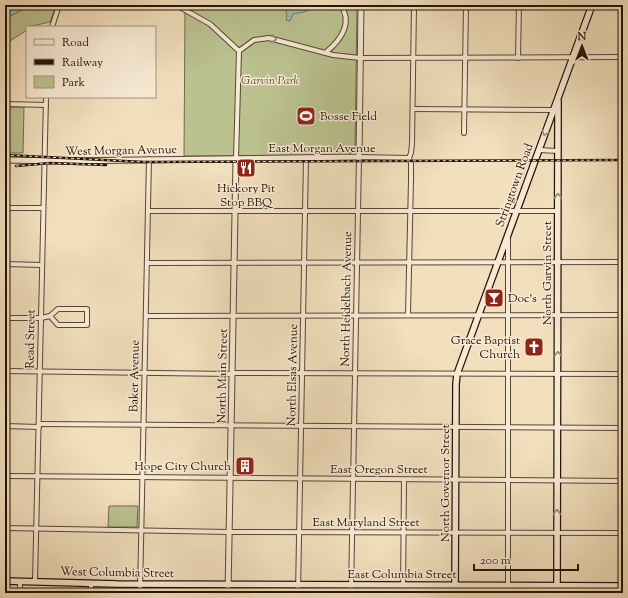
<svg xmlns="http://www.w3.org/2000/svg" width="628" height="598" font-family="'Sorts Mill Goudy',serif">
	<rect width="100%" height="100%" fill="#f2dfbd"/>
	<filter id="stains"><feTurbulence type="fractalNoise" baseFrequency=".005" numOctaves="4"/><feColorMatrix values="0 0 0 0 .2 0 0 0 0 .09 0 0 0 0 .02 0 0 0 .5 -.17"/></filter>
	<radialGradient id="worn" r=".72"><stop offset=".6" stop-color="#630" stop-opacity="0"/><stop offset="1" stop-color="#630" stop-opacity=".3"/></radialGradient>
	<g fill="#bbc290" stroke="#706a4c">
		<polygon points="31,5 56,5 50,22 27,27 27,30 5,44 5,19"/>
		<polygon points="183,5 357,5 355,150 347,156 184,156 185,11"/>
		<polygon points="5,107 24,107 23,153 5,153"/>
		<polygon points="109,506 138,506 137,527 108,527"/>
	</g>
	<g fill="#9cbdad" stroke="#6c796b">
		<polygon points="11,5 31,5 5,19 5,8"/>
		<polygon points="284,5 315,5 315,7 304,12 293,14 290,21 286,20 287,15"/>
	</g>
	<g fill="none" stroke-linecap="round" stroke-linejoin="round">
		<g stroke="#584634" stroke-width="6">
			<g id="minor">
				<polyline points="176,5 210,24 239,51 236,159"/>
				<polyline points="52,27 59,5"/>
				<polyline points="239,51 254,40 269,38 333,55 360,58 623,57"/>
				<path d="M325,53c15,-12 28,-29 16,-48"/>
				<polyline points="518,58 519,5"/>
				<polyline points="5,104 46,105"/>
				<polyline points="413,109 553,110"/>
				<polyline points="464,133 466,5"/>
				<polyline points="539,150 558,151"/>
				<polyline points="5,208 43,208"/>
				<polyline points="148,211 558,211"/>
				<polyline points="508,238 508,585"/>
				<polyline points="147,263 623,262"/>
				<polyline points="5,264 42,265"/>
				<polyline points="408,315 411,180 411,163 409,158 411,153 412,144 414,5"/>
				<polyline points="146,316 623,315"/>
				<polyline points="5,318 41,318 50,316 58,309 87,309 87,325 58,325 50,316"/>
				<polyline points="5,371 232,374"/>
				<polyline points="232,373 623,374"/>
				<polyline points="39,424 623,428"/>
				<polyline points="5,426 39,427"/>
				<polyline points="5,476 623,481"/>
				<polyline points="5,528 229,532 623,533"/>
				<polyline points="35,582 46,97"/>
				<polyline points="91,583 91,593"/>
				<polyline points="20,593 20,582"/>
				<polyline points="140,593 149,159"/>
				<polyline points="298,593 306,158"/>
				<polyline points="351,593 359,157 409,158"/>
				<polyline points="403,593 404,480"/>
			</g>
		</g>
		<g stroke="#584634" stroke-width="7">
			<g id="tertiary">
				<polyline points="5,160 62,161 359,157 361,5"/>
				<polyline points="228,593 236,159"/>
			</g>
		</g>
		<g stroke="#241307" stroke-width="8">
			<g id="secondary">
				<polyline points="5,581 117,584 623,586"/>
				<polyline points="455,593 456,384 457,374 592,5"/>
				<polyline points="557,593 558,101"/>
			</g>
		</g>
		<use href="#minor" stroke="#f7ead4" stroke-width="4"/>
		<use href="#tertiary" stroke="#f7ead4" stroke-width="5"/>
		<use href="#secondary" stroke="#f7ead4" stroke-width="5.5"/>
		<g stroke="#241307" stroke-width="2.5">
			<g id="rail">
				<polyline points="5,155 144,162 623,160"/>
				<polyline points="16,166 50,163 106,165"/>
			</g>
		</g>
		<use href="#rail" stroke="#f7ead4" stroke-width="1" stroke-dasharray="3" stroke-linecap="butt"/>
	</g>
	<defs><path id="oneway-chevron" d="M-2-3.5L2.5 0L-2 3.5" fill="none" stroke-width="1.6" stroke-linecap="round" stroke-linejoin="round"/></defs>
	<g stroke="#988978">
		<use href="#oneway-chevron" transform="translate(274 39) rotate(10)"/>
		<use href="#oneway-chevron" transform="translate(545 133) rotate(110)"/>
		<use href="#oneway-chevron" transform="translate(558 196) rotate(-90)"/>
		<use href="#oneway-chevron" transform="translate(558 354) rotate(-90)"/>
		<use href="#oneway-chevron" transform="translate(557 512) rotate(-90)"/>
	</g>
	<defs>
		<g id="stadium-square" transform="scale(1)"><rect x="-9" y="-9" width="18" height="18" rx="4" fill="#8f2418" stroke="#f7ead4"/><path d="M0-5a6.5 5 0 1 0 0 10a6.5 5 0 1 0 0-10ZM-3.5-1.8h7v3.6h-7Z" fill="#fff"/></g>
		<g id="restaurant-square" transform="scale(1)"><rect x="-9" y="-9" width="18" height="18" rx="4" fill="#8f2418" stroke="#f7ead4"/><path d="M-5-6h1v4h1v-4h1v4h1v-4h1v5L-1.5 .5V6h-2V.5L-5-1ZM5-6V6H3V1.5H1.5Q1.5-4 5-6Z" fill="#fff"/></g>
		<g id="bar-square" transform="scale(1)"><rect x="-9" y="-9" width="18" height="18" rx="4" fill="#8f2418" stroke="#f7ead4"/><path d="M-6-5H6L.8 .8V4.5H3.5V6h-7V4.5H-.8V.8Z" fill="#fff"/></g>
		<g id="church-square" transform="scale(1)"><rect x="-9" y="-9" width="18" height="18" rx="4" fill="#8f2418" stroke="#f7ead4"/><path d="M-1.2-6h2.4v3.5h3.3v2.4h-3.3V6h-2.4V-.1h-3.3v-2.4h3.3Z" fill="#fff"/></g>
		<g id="building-square" transform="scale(1)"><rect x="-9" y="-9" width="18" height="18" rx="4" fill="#8f2418" stroke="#f7ead4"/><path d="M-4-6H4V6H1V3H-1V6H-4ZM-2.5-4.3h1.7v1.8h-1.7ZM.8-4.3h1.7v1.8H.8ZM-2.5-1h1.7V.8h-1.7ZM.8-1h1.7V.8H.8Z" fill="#fff"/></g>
	</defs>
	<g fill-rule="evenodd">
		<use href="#stadium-square" x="306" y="116"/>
		<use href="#restaurant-square" x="246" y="168"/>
		<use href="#bar-square" x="494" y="298"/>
		<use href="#church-square" x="534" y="347"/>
		<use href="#building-square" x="245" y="466"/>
	</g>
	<g text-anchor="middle" stroke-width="3" stroke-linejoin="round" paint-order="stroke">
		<g font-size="12" font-style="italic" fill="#595037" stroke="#f7ead4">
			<text x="270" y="84">Garvin Park</text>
		</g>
		<g font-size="12" fill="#241307" stroke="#f7ead4" text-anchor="start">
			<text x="320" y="120">Bosse Field</text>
			<text x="246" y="192" text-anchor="middle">Hickory Pit<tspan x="246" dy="14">Stop BBQ</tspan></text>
			<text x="508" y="302">Doc's</text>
			<text x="520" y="344" text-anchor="end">Grace Baptist<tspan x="520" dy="14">Church</tspan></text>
			<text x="231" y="470" text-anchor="end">Hope City Church</text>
		</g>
		<g font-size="12" fill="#241307" stroke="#f7ead4">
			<text x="322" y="152">East Morgan Avenue</text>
			<text transform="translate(121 150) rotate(-1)" y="4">West Morgan Avenue</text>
			<text transform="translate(514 185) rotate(-70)" y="4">Stringtown Road</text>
			<text transform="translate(547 273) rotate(-90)" y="4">North Garvin Street</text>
			<text transform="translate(346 299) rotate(-89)" y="4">North Heidelbach Avenue</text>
			<text transform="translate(30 339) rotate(-89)" y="4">Read Street</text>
			<text transform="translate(292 375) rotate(-89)" y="4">North Elsas Avenue</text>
			<text transform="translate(134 376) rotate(-89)" y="4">Baker Avenue</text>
			<text transform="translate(222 376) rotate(-89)" y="4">North Main Street</text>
			<text x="379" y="473">East Oregon Street</text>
			<text transform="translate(445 483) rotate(-90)" y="4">North Governor Street</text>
			<text x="366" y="526">East Maryland Street</text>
			<text transform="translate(117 572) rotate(1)" y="4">West Columbia Street</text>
			<text x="402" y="578">East Columbia Street</text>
		</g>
	</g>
	<rect width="628" height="598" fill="none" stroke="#f2dfbd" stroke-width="20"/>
	<rect x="6" y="6" width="616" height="586" fill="none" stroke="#241307" stroke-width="2"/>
	<rect x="10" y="10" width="608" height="578" fill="none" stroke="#241307"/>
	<rect x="26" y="26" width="130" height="72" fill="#f7ead4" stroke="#a39482"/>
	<rect x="34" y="39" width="20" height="6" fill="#f7ead4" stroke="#a39482"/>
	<text x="62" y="46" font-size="12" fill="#241307">Road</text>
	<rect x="34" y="59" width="20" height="6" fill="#241307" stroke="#a39482"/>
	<text x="62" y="66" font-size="12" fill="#241307">Railway</text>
	<rect x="34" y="76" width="20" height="12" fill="#bbc290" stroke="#a39482"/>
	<text x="62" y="86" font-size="12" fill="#241307">Park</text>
	<g transform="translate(582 46)" stroke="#f7ead4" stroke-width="3" paint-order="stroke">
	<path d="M0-3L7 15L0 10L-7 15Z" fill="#241307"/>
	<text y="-6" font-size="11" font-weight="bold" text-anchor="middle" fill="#241307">N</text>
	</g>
	<path d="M474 564v6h104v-6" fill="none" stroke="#241307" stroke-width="2"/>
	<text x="480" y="564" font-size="12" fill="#241307" stroke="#f7ead4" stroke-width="3" paint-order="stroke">200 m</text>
	<rect width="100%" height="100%" filter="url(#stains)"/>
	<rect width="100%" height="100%" fill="url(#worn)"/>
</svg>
